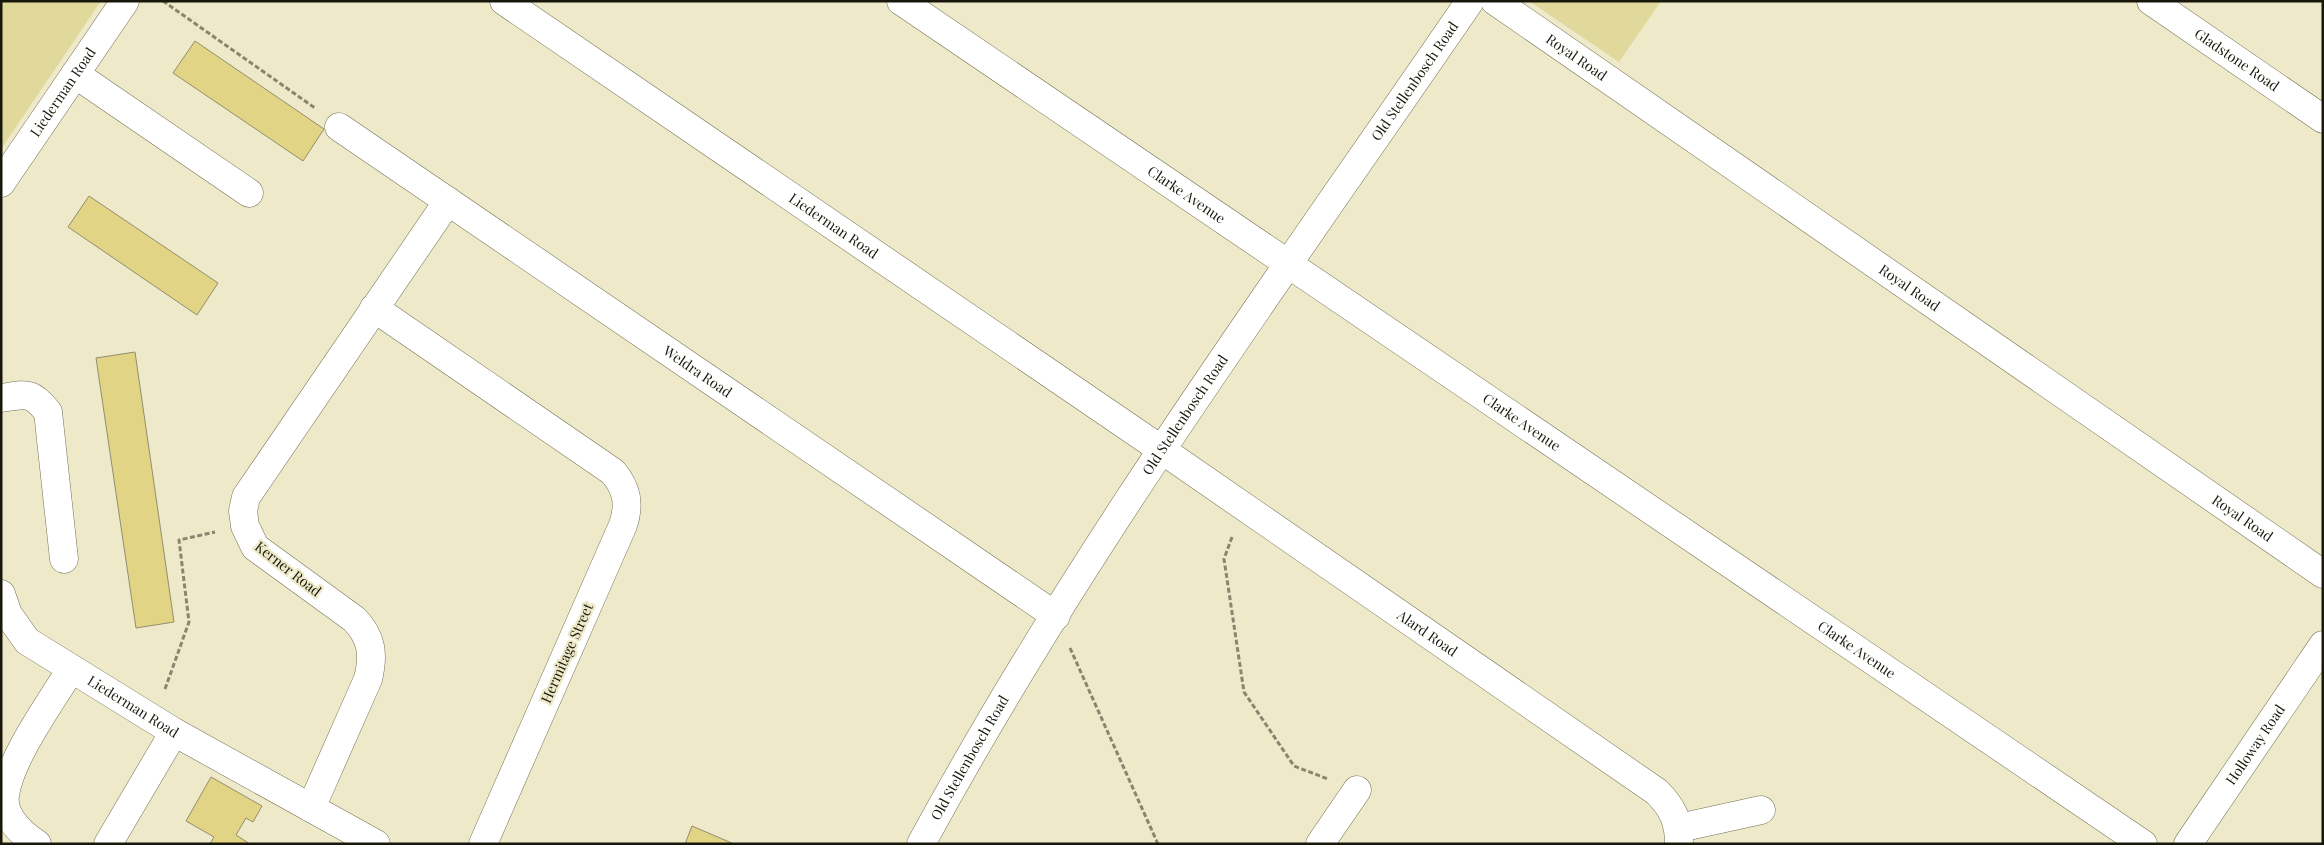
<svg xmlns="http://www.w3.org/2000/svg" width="2324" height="845" font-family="'Playfair Display',serif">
	<rect width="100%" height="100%" fill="#eee9c9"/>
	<g fill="#e1d89c">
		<polygon points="1,1 101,1 1,149"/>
		<polygon points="1529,1 1661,1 1619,62"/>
	</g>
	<g fill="#e1d484" stroke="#928d70">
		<polygon points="195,41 324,129 303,161 173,73"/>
		<polygon points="89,196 218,283 197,315 68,227"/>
		<polygon points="135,352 174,622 136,628 96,358"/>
		<polygon points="211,777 262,806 253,822 246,818 236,835 250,844 210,844 214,837 186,821"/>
		<polygon points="692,826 734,844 685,844"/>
	</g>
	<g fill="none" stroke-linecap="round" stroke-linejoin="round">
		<g stroke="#747053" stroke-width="29">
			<g id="minor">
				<path id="s1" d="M504,1l658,449 495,342c16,16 22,30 22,52"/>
				<path id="s2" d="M901,1l1242,843"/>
				<path id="s3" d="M1495,1l828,573"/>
				<path id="s4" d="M2151,1l172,118"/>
				<polyline points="75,74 249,193"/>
				<path id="s5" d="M339,127l717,489"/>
				<path id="s6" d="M1,183l124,-182"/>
				<path d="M374,308l239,164c14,17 17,32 10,53l-140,319"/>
				<path d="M1,398c26,-4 30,-7 47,14l16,147"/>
				<path id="s7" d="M1,594l7,20 19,27 147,91 202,112"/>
				<path d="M311,808l57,-129c6,-24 4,-42 -14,-60l-99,-72 -10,-21 -2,-15 3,-14 202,-296"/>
				<polyline points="1679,828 1761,810"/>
				<path d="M37,844c-16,-11 -35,-28 -32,-49 5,-37 46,-93 66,-126"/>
				<polyline points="108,844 174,732"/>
				<path id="s8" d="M921,844c160,-295 360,-567 549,-843"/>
				<polyline points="1320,844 1357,790"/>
				<path id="s9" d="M2188,844l135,-199"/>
			</g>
		</g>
		<g stroke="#89866f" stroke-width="3" stroke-dasharray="5 2.5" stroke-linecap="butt">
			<polyline points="163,1 315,108"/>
			<polyline points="1232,537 1224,559 1244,692 1294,766 1328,779"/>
			<polyline points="1070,648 1158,844"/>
			<polyline points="165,689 189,622 179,540 215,532"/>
		</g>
		<use href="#minor" stroke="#fff" stroke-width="28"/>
	</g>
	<g text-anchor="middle" stroke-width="4.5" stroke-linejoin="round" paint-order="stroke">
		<g font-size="14" fill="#18170b" stroke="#eee9c9">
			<text dy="5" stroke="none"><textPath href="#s3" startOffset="99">Royal Road</textPath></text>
			<text dy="5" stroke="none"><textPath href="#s4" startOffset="104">Gladstone Road</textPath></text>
			<text dy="5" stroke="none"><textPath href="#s8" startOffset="909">Old Stellenbosch Road</textPath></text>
			<text dy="5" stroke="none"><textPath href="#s6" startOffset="110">Liederman Road</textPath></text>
			<text dy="5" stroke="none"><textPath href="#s2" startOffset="345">Clarke Avenue</textPath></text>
			<text dy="5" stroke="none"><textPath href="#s1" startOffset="399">Liederman Road</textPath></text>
			<text dy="5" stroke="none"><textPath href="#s3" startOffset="504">Royal Road</textPath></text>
			<text dy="5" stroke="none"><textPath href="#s5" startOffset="434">Weldra Road</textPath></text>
			<text dy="5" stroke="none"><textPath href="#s8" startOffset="504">Old Stellenbosch Road</textPath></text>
			<text dy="5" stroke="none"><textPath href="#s2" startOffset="750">Clarke Avenue</textPath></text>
			<text dy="5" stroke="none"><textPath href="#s3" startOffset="909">Royal Road</textPath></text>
			<text transform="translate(288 569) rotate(38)" y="5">Kerner Road</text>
			<text dy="5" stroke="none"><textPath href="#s1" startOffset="1119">Alard Road</textPath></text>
			<text dy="5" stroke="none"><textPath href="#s2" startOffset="1155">Clarke Avenue</textPath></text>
			<text transform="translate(567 653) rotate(-66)" y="5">Hermitage Street</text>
			<text dy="5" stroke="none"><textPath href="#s7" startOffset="179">Liederman Road</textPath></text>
			<text dy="5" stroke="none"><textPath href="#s9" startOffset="120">Holloway Road</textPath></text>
			<text dy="5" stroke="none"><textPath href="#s8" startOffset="99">Old Stellenbosch Road</textPath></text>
		</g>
	</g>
	<rect width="2324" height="845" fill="none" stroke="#18170b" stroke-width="5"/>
</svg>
